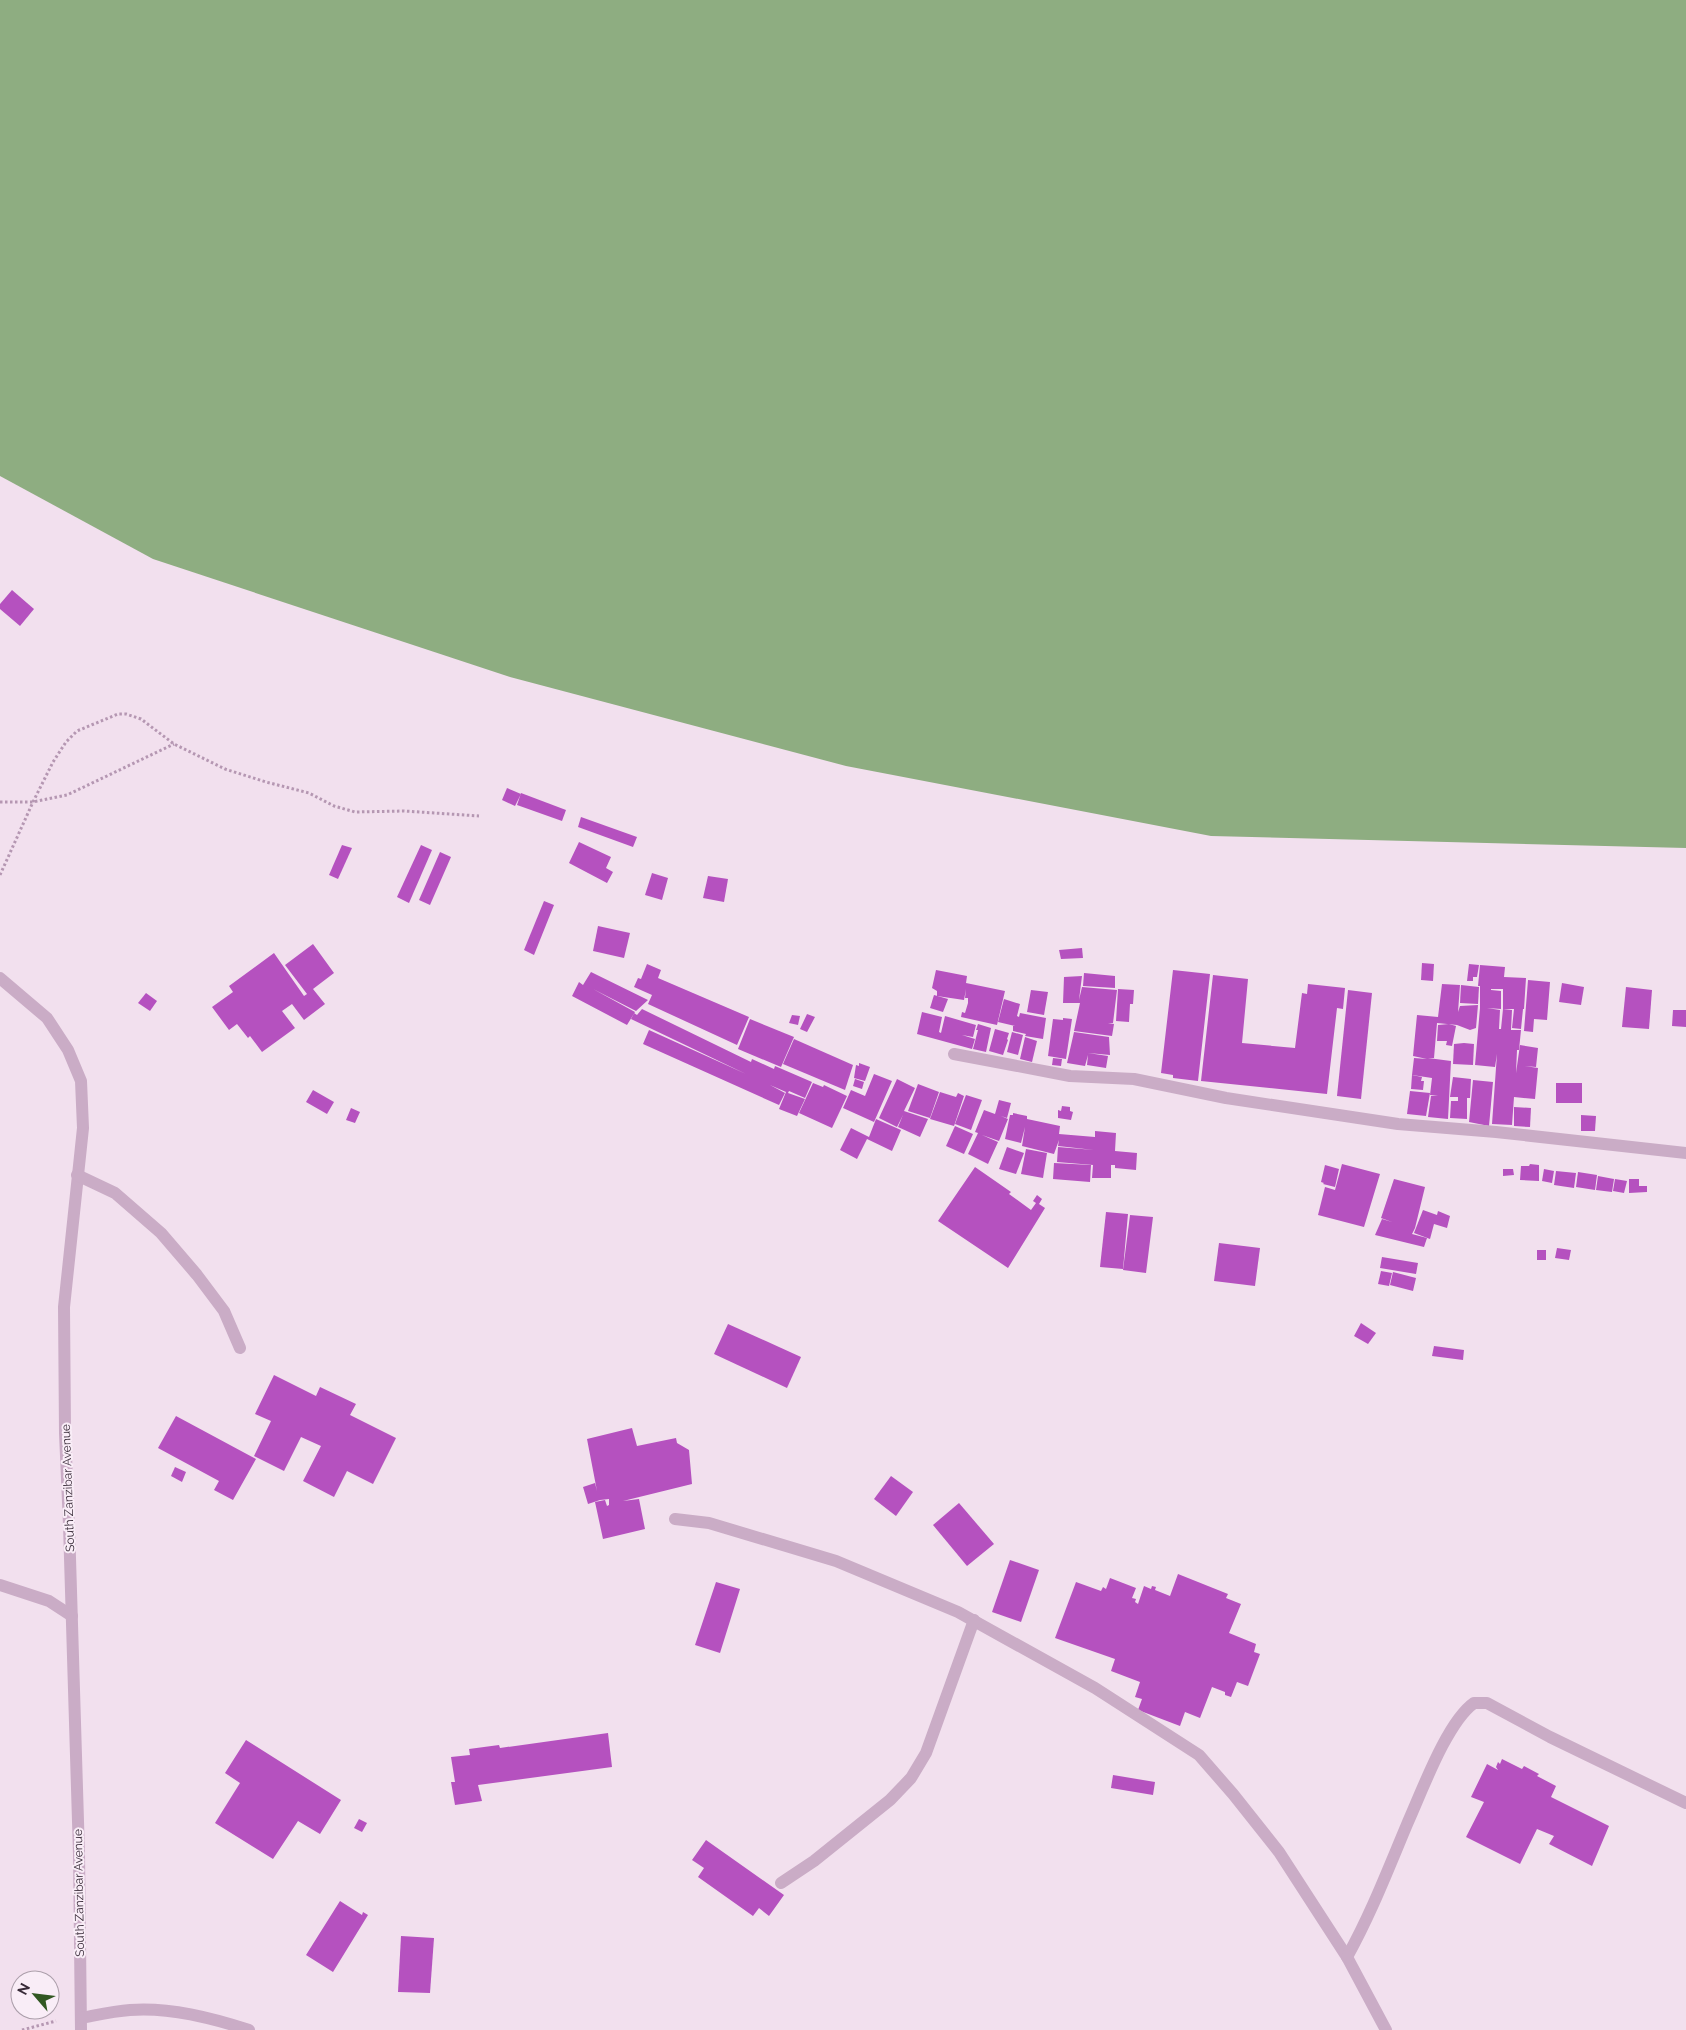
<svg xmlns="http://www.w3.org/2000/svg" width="1686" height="2030" font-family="Raleway,sans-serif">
	<rect width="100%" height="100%" fill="#f2e0ee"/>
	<polygon fill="#8ead81" points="0,0 1686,0 1686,848 1211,836 846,766 510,677 153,559 0,476"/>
	<g fill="#b551bf">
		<polygon points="12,590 34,609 20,626 0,609 0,604"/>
		<polygon points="507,788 521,794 515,806 502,800"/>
		<polygon points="521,793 566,810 562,821 517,805"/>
		<polygon points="581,817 637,837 633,847 578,827"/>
		<polygon points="579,842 611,857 606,868 613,872 607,883 569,863"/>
		<polygon points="342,845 352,848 338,879 329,875"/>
		<polygon points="421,845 432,850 409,903 397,897"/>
		<polygon points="440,852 451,857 430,905 419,900"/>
		<polygon points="652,873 668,878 662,900 645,895"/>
		<polygon points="708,876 728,879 724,902 703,898"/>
		<polygon points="544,901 554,905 534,955 524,950"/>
		<polygon points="598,926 630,933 624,958 593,951"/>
		<polygon points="313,944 334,973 313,989 325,1004 304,1020 292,1004 282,1011 295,1028 262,1052 250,1036 248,1038 237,1024 229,1030 212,1007 233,992 229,986 274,953 304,996 307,994 285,965"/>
		<polygon points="1082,948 1083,958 1061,959 1059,950"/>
		<polygon points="1422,963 1434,964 1433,981 1421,980"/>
		<polygon points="647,964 661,970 658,978 749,1017 737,1045 648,1004 652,995 634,987 638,978 641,979"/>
		<polygon points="1469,964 1479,965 1477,977 1473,977 1473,981 1467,981"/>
		<polygon points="1480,965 1505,967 1504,977 1526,978 1524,1009 1523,1009 1521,1029 1512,1028 1514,1009 1503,1009 1503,989 1491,989 1491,990 1501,991 1501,1009 1487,1008 1500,1010 1499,1029 1501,1029 1503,1009 1512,1010 1511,1030 1521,1030 1519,1050 1517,1050 1516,1073 1520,1045 1538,1048 1536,1067 1525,1066 1538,1068 1535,1099 1514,1097 1512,1125 1492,1124 1497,1054 1495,1067 1475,1065 1480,1008 1480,986 1478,986"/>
		<polygon points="936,970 967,976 966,983 1005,991 997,1025 961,1017 962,1012 965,1013 968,1003 968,998 965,998 966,989 964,1000 937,996 937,991 932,988"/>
		<polygon points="1173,970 1210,974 1198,1081 1173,1078 1173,1075 1161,1073"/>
		<polygon points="591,972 648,1000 636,1011 593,989 635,1012 627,1025 572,996 579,982 583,985"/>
		<polygon points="1084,973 1115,976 1115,988 1083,986"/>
		<polygon points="1213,975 1248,979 1242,1043 1295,1048 1302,993 1307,994 1308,984 1345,988 1343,1009 1337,1008 1327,1094 1201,1081"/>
		<polygon points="1082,976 1079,1000 1082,987 1117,990 1113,1023 1108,1023 1114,1024 1112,1036 1074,1031 1080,1003 1063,1003 1064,977"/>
		<polygon points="1528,980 1550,982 1547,1020 1534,1019 1533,1032 1524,1031"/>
		<polygon points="1562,983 1584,987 1581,1005 1559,1002"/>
		<polygon points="1442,984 1460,985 1458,1012 1460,1006 1478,1005 1476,1028 1470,1030 1457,1025 1437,1023 1434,1058 1428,1058 1451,1061 1448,1119 1428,1117 1431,1096 1438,1096 1430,1095 1432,1078 1412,1075 1414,1058 1427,1059 1413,1056 1417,1015 1438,1017"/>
		<polygon points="1461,985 1479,987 1478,1004 1460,1003"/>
		<polygon points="1626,987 1652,990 1649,1029 1622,1027"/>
		<polygon points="1118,989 1134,990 1133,1004 1130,1004 1129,1022 1116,1021"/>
		<polygon points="1031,990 1048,992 1044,1015 1027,1012"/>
		<polygon points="1348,990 1372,993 1361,1099 1337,1096"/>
		<polygon points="146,993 157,1001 150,1011 138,1003"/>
		<polygon points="934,995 948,999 943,1012 930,1008"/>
		<polygon points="1004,999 1020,1004 1017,1016 1019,1017 1020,1013 1046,1018 1043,1039 1025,1036 1026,1034 1013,1031 1013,1026 1015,1026 998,1022"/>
		<polygon points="642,1009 751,1062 752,1059 774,1069 775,1066 812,1082 805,1098 789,1091 788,1093 805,1099 797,1116 779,1109 786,1092 770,1085 785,1093 779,1105 643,1044 649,1030 746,1074 631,1019 634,1013 637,1015"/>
		<polygon points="1673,1010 1686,1010 1686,1027 1672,1026"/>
		<polygon points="922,1012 942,1017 939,1032 941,1033 945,1016 976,1025 973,1037 962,1035 975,1039 972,1049 917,1034"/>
		<polygon points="807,1014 815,1017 807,1032 800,1029"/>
		<polygon points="792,1015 800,1016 798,1025 789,1023"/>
		<polygon points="1063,1018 1072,1019 1066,1059 1048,1056 1053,1019 1063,1020"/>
		<polygon points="750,1019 794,1037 781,1067 738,1049"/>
		<polygon points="978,1024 991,1028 986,1052 973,1049 978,1030 976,1030"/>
		<polygon points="1449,1024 1456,1026 1452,1046 1446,1045 1447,1041 1437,1041 1438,1025"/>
		<polygon points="995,1029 1009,1033 1007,1039 1008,1040 1003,1055 989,1051"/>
		<polygon points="1012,1032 1023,1035 1018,1055 1007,1052"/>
		<polygon points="1074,1032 1109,1037 1110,1055 1088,1053 1108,1056 1106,1068 1087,1065 1088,1055 1085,1066 1067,1063"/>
		<polygon points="1025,1037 1037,1041 1032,1062 1020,1059"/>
		<polygon points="794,1039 853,1065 845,1090 783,1064"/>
		<polygon points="1464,1043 1474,1044 1473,1065 1453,1064 1454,1044"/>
		<polygon points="1053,1058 1062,1059 1061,1066 1052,1065"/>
		<polygon points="859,1063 870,1067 865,1081 854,1078 856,1065 859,1066"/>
		<polygon points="874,1074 892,1081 874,1122 843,1108 851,1090 865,1096"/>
		<polygon points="1412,1075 1422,1077 1421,1081 1424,1081 1423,1090 1411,1089"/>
		<polygon points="1453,1077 1471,1079 1470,1098 1467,1098 1467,1119 1450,1118 1451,1101 1458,1101 1458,1097 1450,1097"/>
		<polygon points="855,1079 864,1082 862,1089 853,1086"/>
		<polygon points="897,1079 915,1088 904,1111 928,1119 920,1137 898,1127 903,1115 897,1127 879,1118"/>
		<polygon points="1473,1080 1493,1082 1489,1126 1469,1122"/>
		<polygon points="813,1083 823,1087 824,1085 847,1096 832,1128 799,1113"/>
		<rect x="1556" y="1083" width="26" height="20"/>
		<polygon points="918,1084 939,1092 930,1118 908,1111"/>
		<polygon points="313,1090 334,1102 327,1114 306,1102"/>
		<polygon points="1410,1091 1430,1093 1426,1116 1407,1114"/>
		<polygon points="940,1092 956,1097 958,1093 964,1096 954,1126 930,1119"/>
		<polygon points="966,1095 982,1100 971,1130 955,1124"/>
		<polygon points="999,1100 1011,1103 1007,1118 1001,1116 1008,1119 999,1141 982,1135 998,1142 988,1164 968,1154 978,1133 975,1132 984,1110 995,1114"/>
		<polygon points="1062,1106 1070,1107 1070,1111 1073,1112 1071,1120 1058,1118 1058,1110 1061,1111"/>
		<polygon points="1514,1107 1531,1108 1530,1127 1514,1126"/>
		<polygon points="351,1108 360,1112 355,1123 346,1120"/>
		<polygon points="1013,1113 1027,1116 1027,1119 1060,1126 1059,1134 1095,1137 1095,1131 1116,1133 1115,1151 1137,1153 1136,1170 1115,1168 1115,1165 1111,1165 1111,1178 1092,1178 1093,1165 1057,1162 1058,1147 1094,1150 1058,1146 1059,1140 1054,1154 1022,1146 1025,1127 1021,1143 1005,1139 1010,1115 1013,1115"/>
		<polygon points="1581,1115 1596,1116 1595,1131 1581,1131"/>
		<polygon points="876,1119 901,1130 892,1151 867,1139 857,1159 840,1150 851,1128 869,1137"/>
		<polygon points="955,1126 973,1134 964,1154 946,1146"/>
		<polygon points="1007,1147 1024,1153 1016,1174 999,1169"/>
		<polygon points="1026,1149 1047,1153 1043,1178 1021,1174"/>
		<polygon points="1054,1163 1091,1165 1090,1182 1053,1179"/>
		<polygon points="1342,1164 1380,1174 1364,1227 1318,1215 1325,1187 1335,1190"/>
		<polygon points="1530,1164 1539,1165 1539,1181 1520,1180 1521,1166 1529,1166"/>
		<polygon points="1325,1165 1339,1169 1335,1187 1323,1184 1324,1183 1321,1182"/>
		<polygon points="975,1167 1011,1192 1009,1194 1031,1210 1036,1203 1033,1201 1037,1195 1042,1199 1039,1204 1045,1208 1008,1268 938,1221"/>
		<polygon points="1503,1169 1513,1169 1514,1175 1503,1176"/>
		<polygon points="1544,1169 1554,1171 1552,1183 1542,1181"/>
		<polygon points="1556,1171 1576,1173 1574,1188 1554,1185"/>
		<polygon points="1578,1172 1597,1175 1595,1190 1576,1187"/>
		<polygon points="1598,1176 1614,1179 1612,1192 1596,1190"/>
		<polygon points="1394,1179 1425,1187 1415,1228 1412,1234 1427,1238 1424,1247 1375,1235 1382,1219 1392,1222 1381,1218"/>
		<polygon points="1615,1179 1627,1181 1624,1193 1613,1191"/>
		<polygon points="1629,1179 1639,1179 1639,1186 1647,1186 1647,1192 1629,1193"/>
		<polygon points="1423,1210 1437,1215 1438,1211 1450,1216 1447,1228 1434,1224 1430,1239 1414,1233"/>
		<polygon points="1106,1212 1128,1214 1123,1269 1100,1267"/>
		<polygon points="1130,1215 1153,1217 1146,1273 1123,1270"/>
		<polygon points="1219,1243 1260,1248 1255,1286 1214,1281"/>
		<polygon points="1557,1248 1571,1250 1569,1260 1555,1258"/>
		<rect x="1537" y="1250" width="9" height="10"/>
		<polygon points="1382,1257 1418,1263 1416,1274 1380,1268"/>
		<polygon points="1381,1271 1392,1273 1389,1286 1378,1284"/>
		<polygon points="1393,1272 1416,1278 1413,1291 1390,1285"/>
		<polygon points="1361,1323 1376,1333 1368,1344 1354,1336"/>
		<polygon points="728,1324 801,1357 787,1388 714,1354"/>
		<polygon points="1434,1346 1464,1350 1463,1360 1432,1356"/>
		<polygon points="274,1375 316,1396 320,1387 356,1404 350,1415 396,1438 373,1484 347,1471 334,1497 303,1481 321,1446 301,1437 284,1471 254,1456 271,1421 255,1414"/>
		<polygon points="176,1416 256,1459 233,1500 214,1490 219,1481 158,1448"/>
		<polygon points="632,1428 637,1446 676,1438 677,1443 689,1450 692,1484 623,1501 639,1499 645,1529 603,1539 595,1502 605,1500 607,1506 609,1505 609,1499 600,1500 588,1504 583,1487 595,1483 597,1491 587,1439"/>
		<polygon points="175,1467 186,1472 182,1482 171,1476"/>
		<polygon points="891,1476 913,1492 896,1516 874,1499"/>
		<polygon points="959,1503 994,1544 967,1566 933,1525"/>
		<polygon points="1010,1560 1039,1570 1021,1622 992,1612"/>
		<polygon points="1178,1574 1228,1594 1226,1598 1241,1604 1229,1633 1256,1644 1254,1652 1260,1654 1248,1686 1237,1682 1231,1697 1225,1695 1225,1692 1212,1687 1200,1718 1185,1712 1180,1726 1138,1710 1142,1699 1135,1697 1140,1682 1111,1671 1115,1659 1055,1638 1076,1582 1101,1591 1103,1587 1106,1589 1110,1578 1136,1588 1132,1598 1136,1599 1135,1602 1138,1604 1144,1586 1151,1589 1152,1586 1156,1587 1155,1590 1170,1596"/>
		<polygon points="716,1582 740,1589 720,1653 695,1645"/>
		<polygon points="608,1733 612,1767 478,1785 482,1801 455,1805 451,1782 455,1782 451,1757 470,1755 469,1749 499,1745 500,1748"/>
		<polygon points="246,1740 341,1800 320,1834 298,1821 273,1859 215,1823 240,1783 225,1773"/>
		<polygon points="1502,1759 1522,1769 1524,1766 1539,1774 1537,1776 1556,1786 1551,1797 1609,1826 1592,1866 1549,1844 1554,1836 1537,1829 1520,1864 1466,1837 1484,1802 1471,1797 1487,1764 1498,1770 1496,1767 1498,1762 1500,1764"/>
		<polygon points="1113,1775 1155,1782 1153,1795 1111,1788"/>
		<polygon points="359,1819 367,1823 362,1832 354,1828"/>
		<polygon points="706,1840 784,1895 769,1916 759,1908 753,1916 698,1877 704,1868 692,1860"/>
		<polygon points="340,1901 362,1915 363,1912 368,1915 333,1972 306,1955"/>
		<polygon points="401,1936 434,1938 430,1993 398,1992"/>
	</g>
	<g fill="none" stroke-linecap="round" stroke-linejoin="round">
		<g stroke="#b597b2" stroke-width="3" stroke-dasharray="2.5 2.5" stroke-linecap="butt">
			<polyline points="0,802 33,802 67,795 174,744"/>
			<polyline points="0,875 33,802 53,762 66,742 77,731 118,714 126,714 141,719 174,744 225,769 266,782 309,793 334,806 355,812 404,811 479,816"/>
			<polyline points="22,2030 56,2021"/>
		</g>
		<g stroke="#caacc6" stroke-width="12">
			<polyline points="675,1519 709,1523 836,1561 958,1612 1095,1688 1199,1755 1233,1794 1279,1852 1347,1957 1386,2030"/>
			<polyline points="0,1585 49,1601 72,1616"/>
			<polyline points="781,1883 814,1861 890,1800 911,1778 926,1753 974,1620"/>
			<path d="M1347,1957c24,-43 42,-90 61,-135 14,-31 39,-100 66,-119h13l63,34 136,66"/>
		</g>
		<g stroke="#caacc6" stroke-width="12">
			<polyline points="0,978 47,1018 68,1050 81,1081 83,1128 64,1307 65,1433 69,1525 79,1854 81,2030"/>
			<polyline points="954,1054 1070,1076 1134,1079 1226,1098 1398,1124 1496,1132 1686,1153"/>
			<polyline points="77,1175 115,1193 161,1233 197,1275 224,1311 240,1348"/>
			<path d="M81,2018c16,-3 33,-7 49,-8 40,-3 82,8 119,20"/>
		</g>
	</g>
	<g text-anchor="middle" stroke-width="4" stroke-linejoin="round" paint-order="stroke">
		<g font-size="12" fill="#382b38" stroke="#f9edf7">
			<text transform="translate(68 1488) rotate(-92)" y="4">South Zanzibar Avenue</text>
			<text transform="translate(79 1893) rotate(-91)" y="4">South Zanzibar Avenue</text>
		</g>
	</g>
	<g transform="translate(35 1995) rotate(298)"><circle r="24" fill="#f9edf7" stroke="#ac9fab"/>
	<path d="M0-4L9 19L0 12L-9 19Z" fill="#315722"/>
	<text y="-8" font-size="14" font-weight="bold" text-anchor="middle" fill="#382b38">N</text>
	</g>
</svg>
